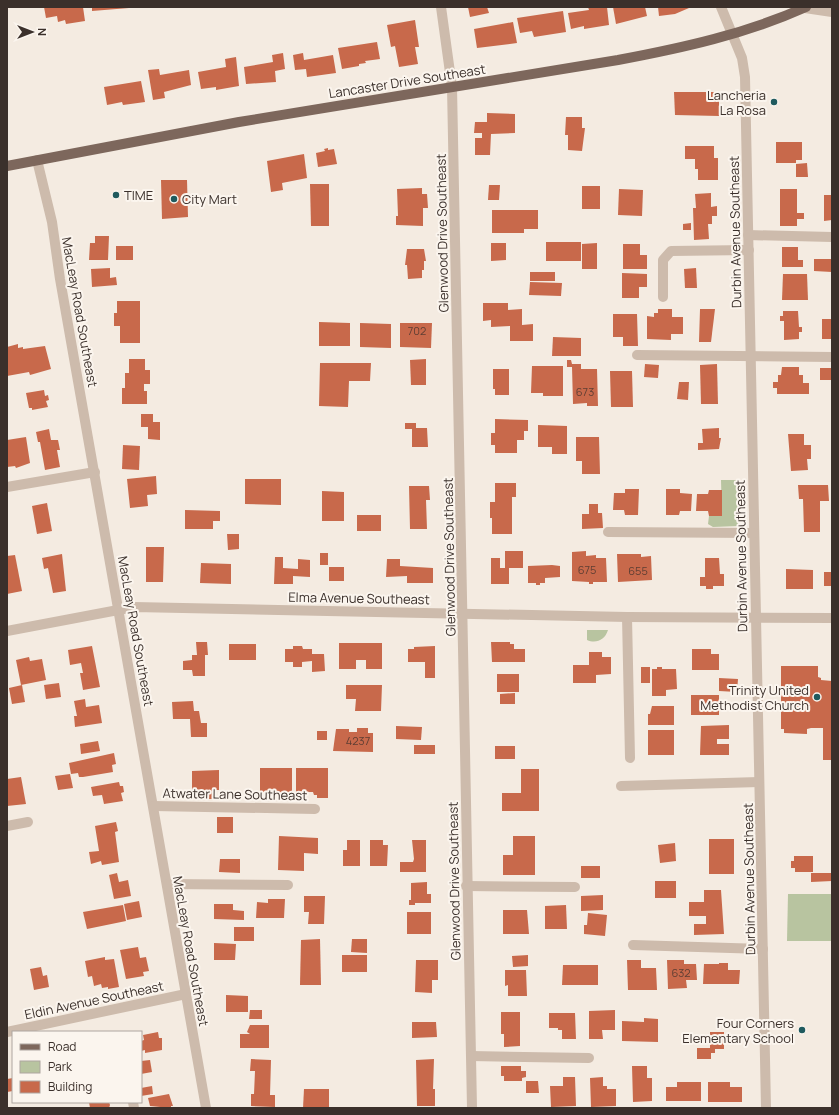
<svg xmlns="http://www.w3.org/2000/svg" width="839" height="1115" font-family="Manrope,sans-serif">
	<rect width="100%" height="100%" fill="#f4ebe1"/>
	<g fill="#b8c4a0">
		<polygon points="721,480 737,480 738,526 713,527 708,524 709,516 722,516"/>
		<path d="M587,630h21c-3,10 -12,14 -21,10z"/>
		<polygon points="788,894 832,894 832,941 787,941"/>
	</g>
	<g fill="#c8694b">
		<polygon points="44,7 83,7 85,21 66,24 65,20 58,22 57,16 46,18"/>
		<polygon points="92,7 129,7 129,8 92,11"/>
		<polygon points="468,7 487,7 489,13 470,17"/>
		<polygon points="588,7 607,7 609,25 584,29 584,26 571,29 568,13 589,10"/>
		<polygon points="613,7 645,7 647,16 616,24"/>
		<polygon points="658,7 689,7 689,8 675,14 659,16"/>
		<polygon points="563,11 566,32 534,37 532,31 520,33 517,18"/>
		<polygon points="415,20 419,47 415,47 418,64 399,67 395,46 391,47 387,25"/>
		<polygon points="513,22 517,43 477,48 474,29"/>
		<polygon points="377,42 380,59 365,61 366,63 359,64 359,66 342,69 338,48"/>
		<polygon points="283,53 285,69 275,71 276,82 246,84 244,67 273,62 272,55"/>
		<polygon points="303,53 304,60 333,55 336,73 307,77 306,69 295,70 293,55"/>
		<polygon points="236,57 239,86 216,90 216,87 201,89 198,72 226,67 225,59"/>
		<polygon points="159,69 160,75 189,70 191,85 164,92 165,98 153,100 148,70"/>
		<polygon points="141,81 145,102 123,105 122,102 107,105 104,87"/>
		<polygon points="674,92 719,92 719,116 675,115"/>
		<polygon points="487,113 515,114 515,133 491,134 490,155 475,155 475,138 482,138 482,133 474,133 475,122 487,122"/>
		<polygon points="566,117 582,117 582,128 585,128 582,151 568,150 568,135 565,135"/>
		<polygon points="776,142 802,142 802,160 796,160 796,163 776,163"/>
		<polygon points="685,146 714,146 714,158 718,158 718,180 698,180 698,169 695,169 695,159 685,159"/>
		<polygon points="328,148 328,150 334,149 337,164 318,167 316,153 325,151 324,149"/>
		<polygon points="304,154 307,178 282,183 283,190 271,192 267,161"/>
		<polygon points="807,163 808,177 796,177 796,164"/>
		<polygon points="161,180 187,180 188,217 162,219"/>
		<polygon points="310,184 329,184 329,226 311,226"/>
		<polygon points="489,185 500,185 499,200 488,200"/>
		<rect x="582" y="186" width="18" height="23"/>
		<polygon points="422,188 422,194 427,194 428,208 423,208 423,226 396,225 396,216 398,216 397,189"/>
		<polygon points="619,189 643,190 642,216 618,215"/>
		<polygon points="780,189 797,189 797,213 804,213 804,219 797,219 797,226 780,226"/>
		<polygon points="711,193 711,207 717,206 717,216 712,216 712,224 708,224 709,239 694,240 693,208 696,208 695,194"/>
		<polygon points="824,195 832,195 832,220 824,221"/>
		<polygon points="492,210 538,210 538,229 524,229 524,233 492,233"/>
		<polygon points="691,223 691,230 683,230 683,224"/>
		<polygon points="95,236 109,236 108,260 89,260 90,243 95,243"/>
		<rect x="546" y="242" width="35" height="19"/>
		<polygon points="491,243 506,243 506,260 491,261"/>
		<polygon points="597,243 597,269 582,269 582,244"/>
		<polygon points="623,244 640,244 640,255 647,255 647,269 623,269"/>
		<rect x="116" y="246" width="17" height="14"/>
		<polygon points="782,247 798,247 798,260 803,260 803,267 782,267"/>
		<polygon points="407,249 424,249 426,261 424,261 424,270 422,270 422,278 408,279 407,265 405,265"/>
		<polygon points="814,259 832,259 832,272 814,271"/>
		<polygon points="110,268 110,278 116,277 117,285 92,287 91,269"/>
		<polygon points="696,268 697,288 685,288 684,269"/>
		<rect x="530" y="272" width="25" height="9"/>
		<polygon points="622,273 647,274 647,287 639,287 639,298 622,298"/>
		<polygon points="783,274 807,274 808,300 782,300"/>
		<polygon points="530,282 562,283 561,296 529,295"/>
		<polygon points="117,301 140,301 140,343 120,343 120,326 114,326 114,313 117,313"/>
		<polygon points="483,303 508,303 508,310 522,309 522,325 533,324 533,341 510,341 510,326 491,327 491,320 483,321"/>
		<polygon points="658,309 672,309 672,317 683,317 683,334 671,334 671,340 647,339 647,316 654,317 654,313 658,313"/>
		<polygon points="700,309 715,309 711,342 699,342"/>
		<polygon points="783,311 798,311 799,327 802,327 802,332 799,332 799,339 784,340 784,321 780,321 780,316 783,316"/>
		<polygon points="613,314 637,314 638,346 623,346 623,337 613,337"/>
		<rect x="822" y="319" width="10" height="20"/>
		<polygon points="319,322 350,323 350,346 319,346"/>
		<polygon points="360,323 391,324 391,348 360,347"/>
		<polygon points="400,323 432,323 431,348 400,347"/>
		<polygon points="553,337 581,338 581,356 552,356"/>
		<polygon points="18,344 18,348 23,347 23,349 45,346 51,369 30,375 29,372 7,376 7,347"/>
		<polygon points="129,359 145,359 145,370 150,370 150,384 144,384 144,391 147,391 147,404 122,404 122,388 125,388 125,373 129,373"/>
		<polygon points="426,359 426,385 411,385 410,360"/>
		<polygon points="567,360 571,360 572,364 581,364 581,369 597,369 598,406 587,406 587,403 573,404 572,367 567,367"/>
		<polygon points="320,363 371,363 370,381 349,381 348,407 319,406"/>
		<polygon points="645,364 659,365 658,378 644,377"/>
		<polygon points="717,364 718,404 701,404 700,365"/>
		<polygon points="532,366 563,366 563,396 543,396 543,393 531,393"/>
		<polygon points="782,367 799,367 799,375 803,375 803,383 809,383 809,394 777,394 777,388 773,388 773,382 778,382 778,375 781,375"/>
		<rect x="820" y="368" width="12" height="12"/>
		<polygon points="493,369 509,369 509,395 495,395 495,389 493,389"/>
		<polygon points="610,371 632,371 633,407 611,407"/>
		<polygon points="679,382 689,382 688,400 677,399"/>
		<polygon points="44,390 45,396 48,395 49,400 46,401 48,407 32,410 32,408 29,408 26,393"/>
		<polygon points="141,414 153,414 153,422 160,422 160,440 148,439 148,427 141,427"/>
		<polygon points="495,419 528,420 528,431 524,431 524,440 517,440 517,453 495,453 495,445 491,445 491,433 495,433"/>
		<polygon points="405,423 416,423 416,428 427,428 428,447 412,447 412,429 405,429"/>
		<polygon points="538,425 567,426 567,454 552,454 552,447 538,447"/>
		<polygon points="719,428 719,438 721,438 719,449 698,450 698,443 703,443 702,429"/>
		<polygon points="49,429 51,440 58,440 60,450 57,450 60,467 45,470 40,442 38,442 36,432"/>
		<polygon points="788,434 804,434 804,445 811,445 811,459 807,459 808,470 791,471"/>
		<polygon points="26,437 30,463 16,468 15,466 7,467 7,440"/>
		<polygon points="576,437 599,437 600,474 582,474 582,461 576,461"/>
		<polygon points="123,445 140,446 139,470 122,469"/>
		<polygon points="156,476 157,494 147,495 148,506 130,508 127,479"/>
		<polygon points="245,479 281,479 281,505 245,504"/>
		<polygon points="495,483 516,483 516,497 512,497 512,534 492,534 492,518 490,518 490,502 495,502"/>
		<polygon points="798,485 828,485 829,501 820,501 820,532 804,532 803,499 799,499"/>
		<polygon points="409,486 429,486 430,500 426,500 427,529 410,529"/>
		<polygon points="625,489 639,489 638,515 625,515 624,510 613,510 614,493 625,493"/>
		<polygon points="666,489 680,489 680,493 692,494 691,511 680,511 679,515 666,515"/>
		<polygon points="709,490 722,490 722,516 709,516 708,511 696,511 697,494 708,494"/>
		<polygon points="322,491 344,492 344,521 322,521"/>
		<polygon points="47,503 52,531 37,534 32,506"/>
		<polygon points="589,504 598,504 598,513 602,513 603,528 582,529 582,514 589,514"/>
		<polygon points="185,510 220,511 220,521 213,521 213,529 185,529"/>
		<rect x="357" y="515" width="24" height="16"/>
		<polygon points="227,534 239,534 239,549 228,550"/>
		<polygon points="146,547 164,547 163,582 146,582"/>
		<rect x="505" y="551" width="18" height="17"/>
		<polygon points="586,551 586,556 596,555 596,558 606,558 607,582 593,582 593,584 589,584 589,582 572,581 572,552"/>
		<rect x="320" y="553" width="8" height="12"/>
		<polygon points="62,554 66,591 53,593 48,568 44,569 42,558"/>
		<polygon points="617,554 641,554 641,557 651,556 652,580 618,582"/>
		<polygon points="15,555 22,591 7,594 7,556"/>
		<polygon points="275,557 283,557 283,568 298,569 298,559 310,560 310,577 293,576 293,584 274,584"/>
		<polygon points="491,558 500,558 500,568 509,568 509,584 491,584"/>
		<polygon points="705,558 719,558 720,574 724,574 724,586 713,586 713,589 706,589 706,586 700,586 700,577 705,577"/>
		<polygon points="387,559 400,559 400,566 433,568 433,583 407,583 407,576 386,577"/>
		<polygon points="201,563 231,564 231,584 200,583"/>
		<polygon points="552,565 560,566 560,577 545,578 545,583 540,583 540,585 536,585 536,583 528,583 528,566"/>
		<rect x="329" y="567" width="15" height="14"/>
		<polygon points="786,569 813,570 813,589 786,589"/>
		<rect x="824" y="572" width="8" height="14"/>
		<polygon points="196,642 207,642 208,655 205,655 205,676 193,676 192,670 183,670 183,661 192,660 192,655 197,655"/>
		<polygon points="491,642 510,642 510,644 514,644 514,649 525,649 525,662 492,662"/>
		<polygon points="339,643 382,643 382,669 366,669 366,660 356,660 356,669 339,669"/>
		<rect x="229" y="644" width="27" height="16"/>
		<polygon points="92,646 100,687 83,690 80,673 83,673 81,663 70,665 68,650"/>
		<polygon points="293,646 302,646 303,649 312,649 312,654 324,654 325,671 312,672 312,661 302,662 302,667 293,667 293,662 285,662 285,649 293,649"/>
		<polygon points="435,646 435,678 425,678 425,662 408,662 408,649 414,649 414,647"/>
		<polygon points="692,649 711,649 711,654 719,654 719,670 692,670"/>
		<polygon points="589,652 602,652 602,657 611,657 611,674 596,675 596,683 573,683 573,665 589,665"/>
		<polygon points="29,657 30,661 42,659 46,680 21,685 16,660"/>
		<polygon points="781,666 818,666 818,677 821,678 821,680 832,681 832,760 823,760 823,728 811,728 807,729 807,734 784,733 784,729 781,729"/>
		<rect x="641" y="667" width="9" height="16"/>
		<polygon points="657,667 662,667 662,669 676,669 677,689 666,690 666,696 652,696 652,669 657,669"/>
		<rect x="497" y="674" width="22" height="18"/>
		<polygon points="719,678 738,679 737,692 719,691"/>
		<polygon points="59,683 61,697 46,699 44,685"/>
		<polygon points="22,685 25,702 12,704 9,688"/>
		<polygon points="346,685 382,685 381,711 355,711 356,699 346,699"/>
		<polygon points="515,693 515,704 500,704 500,694"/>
		<rect x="691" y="695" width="28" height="20"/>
		<polygon points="85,699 86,707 99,705 102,723 75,727 74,716 77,716 74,701"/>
		<polygon points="193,701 194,711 199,711 201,723 207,723 207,737 191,737 190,719 173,719 172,702"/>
		<polygon points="652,706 674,706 674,725 648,725 648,714 650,714"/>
		<polygon points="729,725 729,739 717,739 717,744 729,744 729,755 700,755 701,726"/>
		<polygon points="396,726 422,727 421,740 396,739"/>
		<polygon points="357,728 368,728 368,733 373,733 373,752 333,751 336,729 349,729 349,732 357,732"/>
		<rect x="648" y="730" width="26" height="25"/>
		<rect x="317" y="731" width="10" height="9"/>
		<polygon points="98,741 100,751 81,754 80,744"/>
		<rect x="414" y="745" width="21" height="9"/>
		<rect x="495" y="746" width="20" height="13"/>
		<polygon points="114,753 116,764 112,765 113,772 83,777 79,777 78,773 71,774 69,763"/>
		<polygon points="260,768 292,768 292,798 282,798 282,795 278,795 278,792 260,792"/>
		<polygon points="296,768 328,768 328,798 317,798 317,795 314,795 313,792 296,792"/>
		<polygon points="521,769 539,769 539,811 502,811 502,793 521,793"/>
		<polygon points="219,770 219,790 212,790 212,799 196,799 196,791 192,791 192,771"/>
		<polygon points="70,774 73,788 58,790 55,776"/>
		<polygon points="21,777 26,804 7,806 7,779"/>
		<polygon points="119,782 120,786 123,786 124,792 121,793 123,801 104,804 102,795 93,796 91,787"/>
		<rect x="217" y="817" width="16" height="16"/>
		<polygon points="116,822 118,831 115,832 119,862 102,865 101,861 91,864 89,852 99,851 95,826"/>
		<polygon points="279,836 318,838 318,854 304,853 304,871 278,870"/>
		<polygon points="513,836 535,836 535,875 503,875 503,855 513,855"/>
		<rect x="709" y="839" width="25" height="35"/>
		<polygon points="347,840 360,840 360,866 343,866 343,850 347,850"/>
		<polygon points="370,840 383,840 383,845 388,845 387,866 370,866"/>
		<polygon points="412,840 426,840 426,872 400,872 400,862 413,862 414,859"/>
		<polygon points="675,843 676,861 660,863 658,845"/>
		<polygon points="794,856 813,856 813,872 795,872 795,868 791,868 791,861 794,861"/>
		<polygon points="220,859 240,859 240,873 219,872"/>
		<rect x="581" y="866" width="19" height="12"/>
		<polygon points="117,873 119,882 128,880 131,896 114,899 109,875"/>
		<polygon points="811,873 832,873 832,881 811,882"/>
		<rect x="655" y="881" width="21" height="17"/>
		<polygon points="427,882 427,894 431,894 431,903 415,903 415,905 409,905 409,900 411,900 411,883"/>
		<polygon points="704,890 721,890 724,934 694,935 694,924 706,924 706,916 689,916 689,902 704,902"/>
		<polygon points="603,895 603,910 581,911 581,896"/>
		<polygon points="304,896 325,896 324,924 308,924 309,912 304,912"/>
		<polygon points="268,899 285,899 284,918 256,918 257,902 268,903"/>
		<polygon points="139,901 142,917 127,920 124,904"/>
		<polygon points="214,904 233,904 233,910 244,911 244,920 214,919"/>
		<polygon points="123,905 126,921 87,929 83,912"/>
		<polygon points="566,905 567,929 545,929 545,906"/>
		<polygon points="503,910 527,910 529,934 503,934"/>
		<rect x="407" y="912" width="24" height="22"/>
		<polygon points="588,913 607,915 605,936 584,934 584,925 587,925"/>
		<rect x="234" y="927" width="20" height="14"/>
		<polygon points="320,939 321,985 300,985 301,940"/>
		<polygon points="352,939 367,939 367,953 351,952"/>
		<polygon points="214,943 236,944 235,960 214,960"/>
		<polygon points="138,947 140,958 146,957 149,971 143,972 144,976 126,979 120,950"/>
		<rect x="342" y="955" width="25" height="17"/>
		<polygon points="528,955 528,966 513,967 512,956"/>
		<polygon points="105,957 105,960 114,959 119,987 108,989 108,987 102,988 101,984 94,986 92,976 88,977 85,961"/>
		<polygon points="416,960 438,960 438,980 432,980 432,993 415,992"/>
		<polygon points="627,960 641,960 641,968 656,968 657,990 628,990"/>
		<polygon points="667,960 684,960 684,964 696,964 697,980 686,980 687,988 668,989"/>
		<polygon points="719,963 728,963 728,970 740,970 739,984 703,984 704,964 719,964"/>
		<polygon points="563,965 598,965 598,985 562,985"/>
		<polygon points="41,967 43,976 47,975 49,987 34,990 30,969"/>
		<polygon points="505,970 526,970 527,996 508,996 508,985 505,986"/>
		<polygon points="226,995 248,996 248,1012 226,1012"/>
		<polygon points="250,1010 262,1010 262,1019 249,1019"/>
		<polygon points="615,1010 615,1030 602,1030 603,1039 589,1039 589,1011"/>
		<polygon points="501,1012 520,1012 520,1046 504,1047 504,1034 501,1034"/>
		<polygon points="549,1013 575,1013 576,1039 562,1039 562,1030 558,1030 558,1028 549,1028"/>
		<polygon points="644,1018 658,1019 658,1042 622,1041 622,1021 644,1022"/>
		<polygon points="412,1022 436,1022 437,1037 412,1038"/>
		<polygon points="250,1025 269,1025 269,1048 240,1048 240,1034 250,1034 247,1032"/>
		<polygon points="158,1032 159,1038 162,1038 162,1050 145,1053 145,1050 141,1051 141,1041 144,1040 143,1035"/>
		<polygon points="710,1032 724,1032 724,1049 715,1049 715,1053 711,1053 711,1059 697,1059 697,1048 710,1048"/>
		<polygon points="251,1059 271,1060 270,1095 275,1095 275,1107 251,1106 251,1094 254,1094 255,1071 250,1071"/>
		<polygon points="434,1059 433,1089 435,1089 435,1106 417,1106 416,1060"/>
		<polygon points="150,1060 152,1072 141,1074 141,1061"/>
		<polygon points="501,1066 521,1066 521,1071 526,1071 526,1077 522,1078 522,1081 504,1081 504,1076 501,1076"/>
		<polygon points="632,1066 647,1066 647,1078 652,1078 652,1101 633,1102"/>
		<polygon points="563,1077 575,1077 576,1106 551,1107 550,1086 563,1086"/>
		<polygon points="603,1077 603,1086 607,1086 607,1089 616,1089 616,1106 591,1107 590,1078"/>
		<polygon points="13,1078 13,1091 7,1092 7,1079"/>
		<polygon points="526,1081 538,1081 539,1093 526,1093"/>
		<polygon points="677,1082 701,1082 701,1101 666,1101 666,1087 677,1087"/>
		<polygon points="708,1082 730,1082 730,1087 742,1087 742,1102 708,1102"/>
		<polygon points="152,1086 153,1094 141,1096 141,1088"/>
		<polygon points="304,1089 329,1089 329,1108 303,1108"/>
		<polygon points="169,1094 173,1106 171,1106 171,1108 150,1106 148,1098"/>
		<polygon points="89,1102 109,1102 110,1105 109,1108 90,1108"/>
	</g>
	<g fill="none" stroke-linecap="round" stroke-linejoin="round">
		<g stroke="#cdbbac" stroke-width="10">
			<polyline points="441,7 452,87 472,1108"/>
			<polyline points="721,7 742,58 745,77 766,1108"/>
			<polyline points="805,8 832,12"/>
			<polyline points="37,160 52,222 60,279 206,1108"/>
			<polyline points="748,235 832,237"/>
			<polyline points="663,297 663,260 671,251 749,250"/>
			<polyline points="637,355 832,357"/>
			<polyline points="7,487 95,472"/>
			<polyline points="608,532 754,533"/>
			<polyline points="627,617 630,758"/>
			<polyline points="7,631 134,607 627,617 832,618"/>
			<polyline points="621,786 759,782"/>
			<polyline points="154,806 315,809"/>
			<polyline points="7,826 28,822"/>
			<polyline points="167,884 288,885"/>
			<polyline points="466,886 575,887"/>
			<polyline points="633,945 763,949"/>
			<polyline points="7,1032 186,994"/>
			<polyline points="471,1056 589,1058"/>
			<polyline points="133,1102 134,1108"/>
		</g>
		<path stroke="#7d675c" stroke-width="10" d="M7,166l232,-44 379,-62c64,-12 128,-26 188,-53"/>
	</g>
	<g fill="#1f5a5e" stroke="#fbf5ee" stroke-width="1.5">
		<circle cx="774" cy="102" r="4"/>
		<circle cx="116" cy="195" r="4"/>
		<circle cx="174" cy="199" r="4"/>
		<circle cx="817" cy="697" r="4"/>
		<circle cx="802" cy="1030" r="4"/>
	</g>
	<g text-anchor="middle" stroke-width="4" stroke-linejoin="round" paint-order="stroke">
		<g font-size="11" fill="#5e3e33">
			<text x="417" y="335">702</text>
			<text x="585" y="396">673</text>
			<text x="587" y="574">675</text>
			<text x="638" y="575">655</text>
			<text x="358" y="745">4237</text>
			<text x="681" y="977">632</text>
		</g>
		<g font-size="13" fill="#3b302b" stroke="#fbf5ee">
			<text transform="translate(407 81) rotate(-9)" y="5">Lancaster Drive Southeast</text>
			<text transform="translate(735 232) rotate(-91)" y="5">Durbin Avenue Southeast</text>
			<text transform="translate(442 233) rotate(-91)" y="5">Glenwood Drive Southeast</text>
			<text transform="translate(80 312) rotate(80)" y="5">MacLeay Road Southeast</text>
			<text transform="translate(741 556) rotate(-91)" y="5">Durbin Avenue Southeast</text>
			<text transform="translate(449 557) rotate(-91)" y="5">Glenwood Drive Southeast</text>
			<text transform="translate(359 598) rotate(1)" y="5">Elma Avenue Southeast</text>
			<text transform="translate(136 631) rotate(80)" y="5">MacLeay Road Southeast</text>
			<text transform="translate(235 794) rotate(1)" y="5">Atwater Lane Southeast</text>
			<text transform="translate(749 879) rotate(-91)" y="5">Durbin Avenue Southeast</text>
			<text transform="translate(454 881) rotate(-91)" y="5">Glenwood Drive Southeast</text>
			<text transform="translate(191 951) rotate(80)" y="5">MacLeay Road Southeast</text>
			<text transform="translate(94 1000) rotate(-12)" y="5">Eldin Avenue Southeast</text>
		</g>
		<g font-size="13" fill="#3b302b" stroke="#fbf5ee" text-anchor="end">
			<text x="766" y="100">Lancheria<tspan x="766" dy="15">La Rosa</tspan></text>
			<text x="124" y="200" text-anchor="start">TIME</text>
			<text x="182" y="204" text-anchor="start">City Mart</text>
			<text x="809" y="695">Trinity United<tspan x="809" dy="15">Methodist Church</tspan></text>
			<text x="794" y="1028">Four Corners<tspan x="794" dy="15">Elementary School</tspan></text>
		</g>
	</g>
	<rect width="839" height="1115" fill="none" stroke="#3b302b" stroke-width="16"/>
	<rect x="12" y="1031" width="130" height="72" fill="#fbf5ee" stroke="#aea6a0"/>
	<rect x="20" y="1044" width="20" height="6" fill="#7d675c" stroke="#aea6a0"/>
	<text x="48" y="1051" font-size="12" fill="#3b302b">Road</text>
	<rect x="20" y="1061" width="20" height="12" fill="#b8c4a0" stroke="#aea6a0"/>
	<text x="48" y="1071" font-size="12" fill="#3b302b">Park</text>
	<rect x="20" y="1081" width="20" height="12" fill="#c8694b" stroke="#aea6a0"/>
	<text x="48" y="1091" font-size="12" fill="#3b302b">Building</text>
	<g transform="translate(32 32) rotate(90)" stroke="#fbf5ee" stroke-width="3" paint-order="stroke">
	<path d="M0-3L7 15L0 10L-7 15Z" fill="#3b302b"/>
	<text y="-6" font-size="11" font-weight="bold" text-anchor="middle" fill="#3b302b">N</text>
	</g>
</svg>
